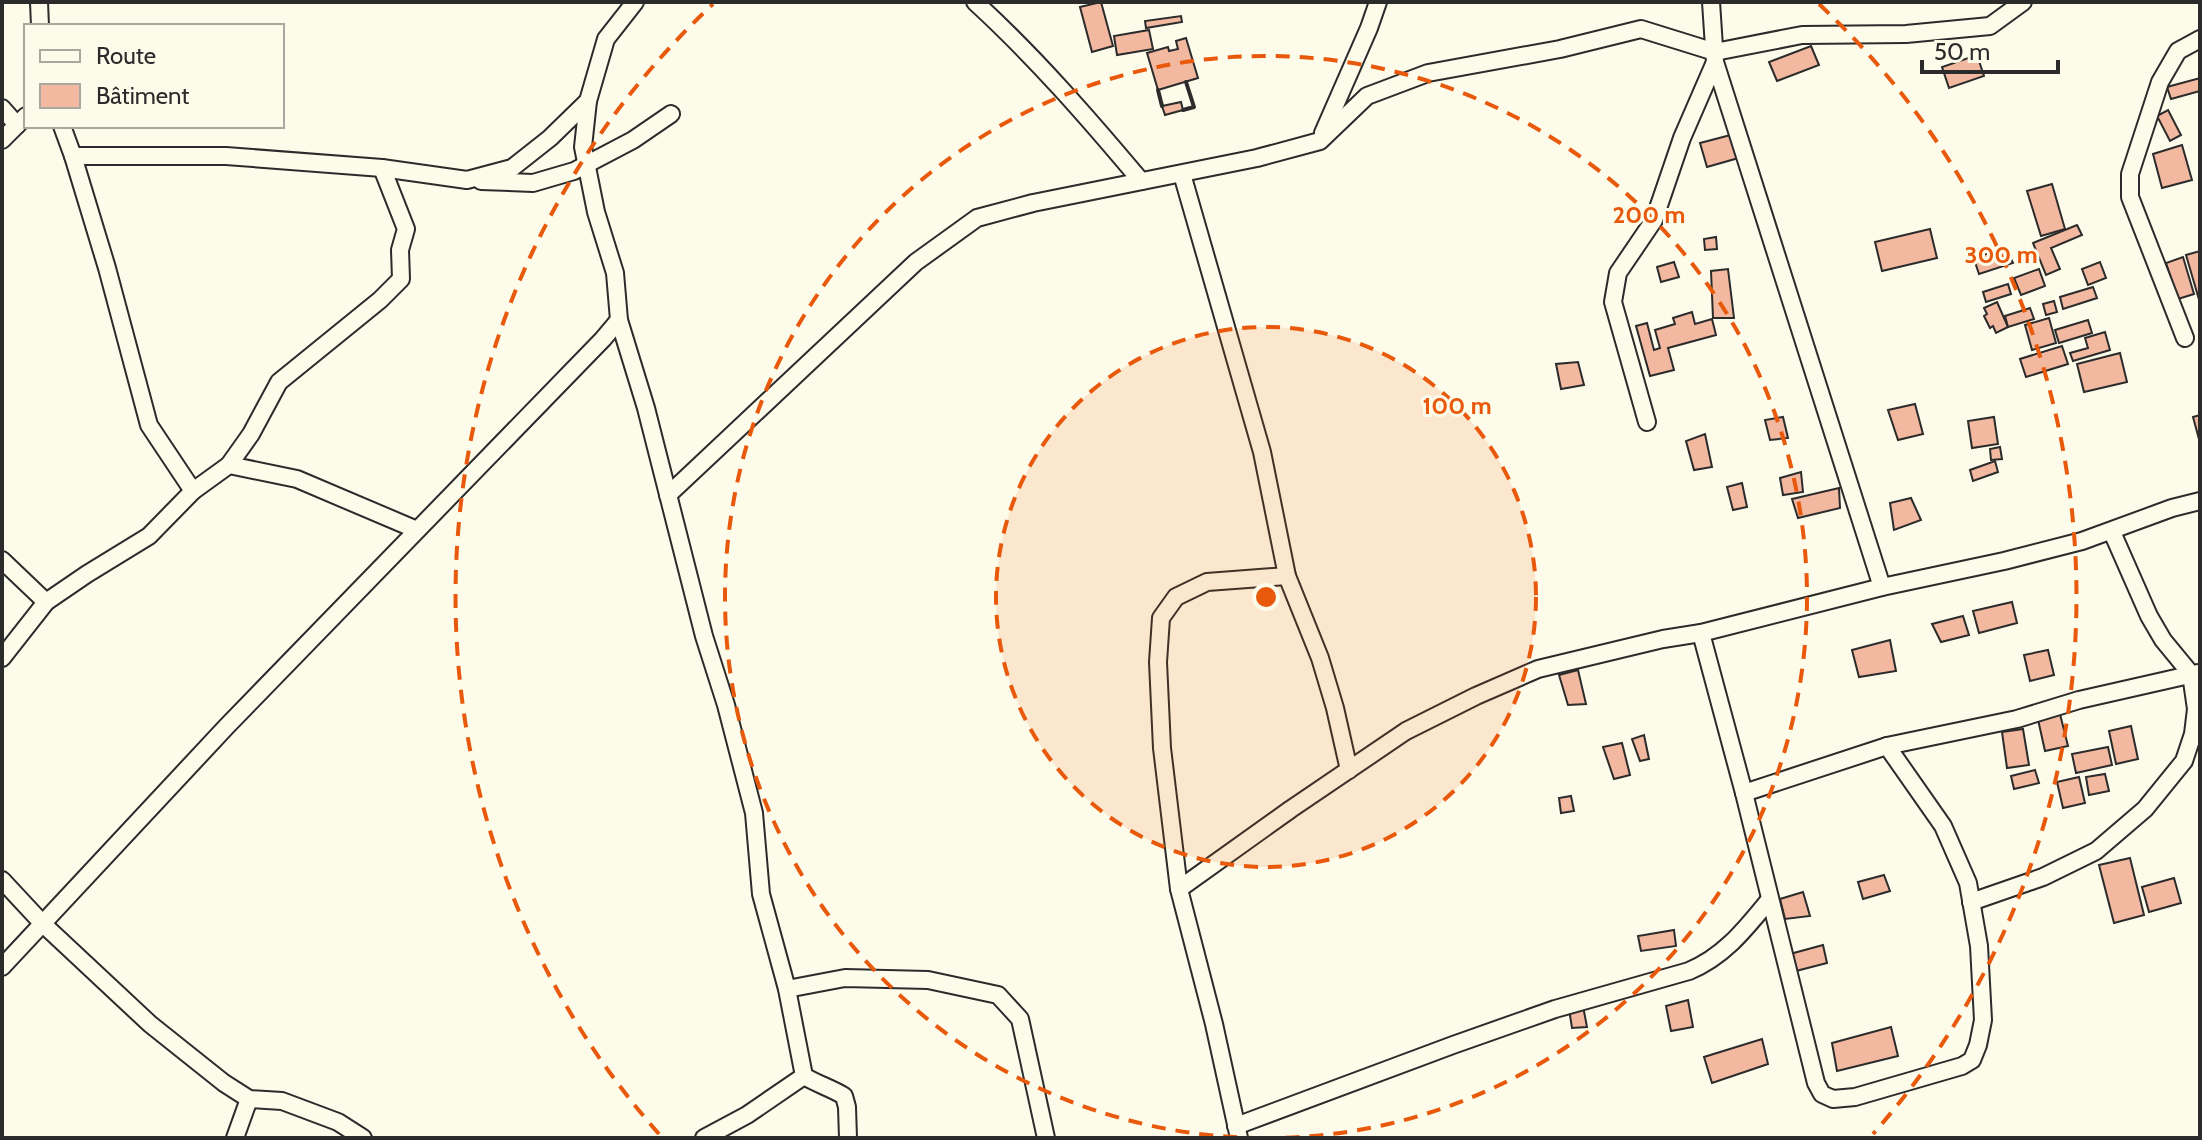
<svg xmlns="http://www.w3.org/2000/svg" width="2202" height="1140" font-family="Cabin,sans-serif">
	<rect width="100%" height="100%" fill="#fdfbea"/>
	<g fill="#f2b8a0" stroke="#2b2b2b" stroke-width="2">
		<polygon points="1101,2 1113,46 1092,52 1080,7"/>
		<polygon points="1181,16 1182,22 1146,28 1145,21"/>
		<polygon points="1149,30 1153,49 1117,55 1114,36"/>
		<polygon points="1186,38 1198,78 1158,90 1147,53 1168,47 1169,51 1178,49 1176,41"/>
		<polygon points="1811,46 1819,65 1777,81 1769,62"/>
		<polygon points="1977,55 1984,76 1949,88 1942,67"/>
		<polygon points="2200,78 2200,91 2171,99 2167,87"/>
		<polygon points="1181,102 1183,110 1165,115 1162,106"/>
		<polygon points="2168,110 2181,135 2170,141 2157,116"/>
		<polygon points="1742,132 1749,155 1707,167 1700,143"/>
		<polygon points="2182,145 2192,180 2162,188 2153,154"/>
		<polygon points="2052,184 2065,229 2041,236 2027,191"/>
		<polygon points="2077,225 2082,235 2051,248 2060,269 2046,275 2033,243"/>
		<polygon points="1930,229 1937,258 1882,271 1875,242"/>
		<polygon points="1716,237 1717,249 1705,250 1704,239"/>
		<polygon points="2005,246 2013,263 1979,274 1974,259"/>
		<polygon points="2200,251 2200,303 2186,255"/>
		<polygon points="2183,257 2194,294 2178,299 2166,263"/>
		<polygon points="1674,262 1679,277 1661,282 1657,267"/>
		<polygon points="2100,262 2106,278 2088,285 2082,269"/>
		<polygon points="1728,269 1734,318 1713,318 1711,271"/>
		<polygon points="2039,269 2045,286 2021,295 2014,278"/>
		<polygon points="2008,284 2011,294 1986,302 1983,292"/>
		<polygon points="2093,287 2097,298 2063,309 2060,297"/>
		<polygon points="2054,301 2057,312 2046,315 2043,304"/>
		<polygon points="1997,302 2008,327 1996,333 1993,326 1990,328 1984,316 1987,314 1984,308"/>
		<polygon points="2030,308 2034,319 2008,327 2005,316"/>
		<polygon points="1692,312 1695,324 1712,319 1716,335 1668,348 1674,370 1650,376 1636,326 1647,323 1654,350 1660,348 1655,330 1675,324 1673,318"/>
		<polygon points="2049,318 2056,343 2032,350 2025,325"/>
		<polygon points="2088,320 2092,333 2059,343 2055,330"/>
		<polygon points="2105,332 2110,350 2073,361 2070,353 2088,348 2085,338"/>
		<polygon points="2062,346 2068,364 2026,377 2020,359"/>
		<polygon points="2120,353 2127,382 2084,392 2077,364"/>
		<polygon points="1578,362 1584,385 1561,389 1556,364"/>
		<polygon points="1915,404 1923,434 1898,440 1888,410"/>
		<polygon points="2200,415 2200,443 2193,417"/>
		<polygon points="1783,417 1788,438 1770,440 1765,420"/>
		<polygon points="1994,417 1998,444 1972,448 1968,421"/>
		<polygon points="1705,434 1712,467 1694,470 1686,441"/>
		<polygon points="2000,447 2002,459 1991,460 1990,449"/>
		<polygon points="1995,461 1998,472 1973,481 1970,470"/>
		<polygon points="1801,472 1803,492 1783,495 1780,478"/>
		<polygon points="1742,483 1747,507 1733,510 1727,487"/>
		<polygon points="1839,488 1840,508 1798,518 1792,499"/>
		<polygon points="1911,498 1921,520 1894,530 1890,503"/>
		<polygon points="2012,602 2017,623 1979,633 1973,611"/>
		<polygon points="1963,616 1969,635 1941,642 1932,624"/>
		<polygon points="1890,640 1896,671 1859,677 1852,650"/>
		<polygon points="2048,650 2054,675 2030,681 2024,655"/>
		<polygon points="1578,670 1586,704 1568,705 1559,675"/>
		<polygon points="2059,710 2068,746 2045,751 2037,715"/>
		<polygon points="2131,726 2138,759 2116,764 2109,731"/>
		<polygon points="2023,729 2029,765 2007,768 2002,732"/>
		<polygon points="1644,735 1649,759 1640,761 1632,739"/>
		<polygon points="1622,743 1630,775 1614,779 1603,747"/>
		<polygon points="2108,747 2112,765 2076,773 2072,754"/>
		<polygon points="2035,770 2039,783 2014,789 2011,776"/>
		<polygon points="2105,774 2109,791 2089,795 2086,777"/>
		<polygon points="2079,777 2085,803 2063,808 2057,782"/>
		<polygon points="1571,796 1574,811 1561,813 1559,798"/>
		<polygon points="2130,858 2144,915 2114,923 2099,865"/>
		<polygon points="1884,875 1890,891 1863,899 1858,882"/>
		<polygon points="2174,878 2181,903 2149,912 2142,887"/>
		<polygon points="1803,892 1810,916 1785,919 1780,899"/>
		<polygon points="1674,930 1676,946 1641,951 1638,936"/>
		<polygon points="1823,945 1827,963 1796,971 1790,954"/>
		<polygon points="1688,1000 1693,1027 1671,1031 1666,1006"/>
		<polygon points="1583,1006 1587,1027 1572,1028 1569,1009"/>
		<polygon points="1891,1027 1898,1056 1837,1071 1832,1043"/>
		<polygon points="1762,1039 1768,1064 1712,1083 1704,1057"/>
	</g>
	<g fill="none" stroke-linecap="round" stroke-linejoin="round">
		<g stroke="#2b2b2b" stroke-width="20">
			<g id="minor">
				<polyline points="39,2 40,26"/>
				<path d="M975,2c60,55 114,117 166,179"/>
				<polyline points="1711,2 1715,62 1882,587"/>
				<path d="M588,101l-5,46 13,65 19,61 4,47 27,88 58,228 22,69 28,108 7,81 26,95 17,87c13,8 27,12 40,20l3,11 1,31"/>
				<polyline points="2,108 17,125"/>
				<polyline points="62,126 73,156 226,156 382,168 467,180 512,168 550,138 588,101 606,39 635,2"/>
				<polyline points="1323,133 1369,28 1378,2"/>
				<polyline points="2,140 26,116"/>
				<polyline points="73,156 107,268 149,425 193,491"/>
				<polyline points="1182,174 1262,452 1287,576 1320,658 1335,708 1349,770"/>
				<polyline points="481,181 533,183 574,171 633,140 671,114"/>
				<polyline points="2185,338 2130,197 2130,174 2160,82 2178,51 2200,39"/>
				<polyline points="1647,422 1613,302 1618,273 1654,220 1682,138 1715,62"/>
				<polyline points="229,465 251,434 279,382 380,300 401,279 400,250 406,229 382,168"/>
				<polyline points="668,495 916,262 977,218 1033,203 1257,158 1320,141 1367,96 1428,73 1560,49 1641,29 1715,52 1802,35 1906,34 1990,26 2023,2"/>
				<polyline points="2,560 46,602"/>
				<polyline points="1701,633 1744,793 1816,1083 1822,1094 1833,1099 1855,1097 1962,1066 1972,1060 1978,1045 1983,1020 1979,946 1968,883 1943,826 1887,746"/>
				<polyline points="2,658 46,602 87,574 149,536 193,491 229,465 297,479 417,530"/>
				<polyline points="1744,793 1887,746 2017,719 2079,700 2198,673"/>
				<polyline points="2,880 43,924 150,1024 224,1083 249,1099 282,1101 338,1122 363,1138"/>
				<polyline points="1179,889 1291,809 1406,731 1476,696 1538,669 1663,639 1701,633 1882,587 2004,561 2082,541 2172,508 2200,501"/>
				<polyline points="1971,902 2043,877 2096,851 2145,809 2184,761 2193,734 2196,709 2191,674 2163,640 2149,616 2112,532"/>
				<polyline points="2,967 227,726 603,339 619,320"/>
				<polyline points="787,989 845,978 928,980 998,995 1020,1019 1046,1138"/>
				<path d="M1236,1126l217,-81 102,-36 134,-38c36,-15 57,-43 81,-72"/>
				<polyline points="235,1138 249,1099"/>
				<polyline points="704,1138 747,1115 804,1076"/>
				<polyline points="1239,1138 1214,1024 1179,889 1162,748 1158,662 1161,618 1176,597 1207,582 1287,576"/>
			</g>
		</g>
		<use href="#minor" stroke="#fdfbea" stroke-width="16"/>
		<g stroke="#2b2b2b" stroke-width="4">
			<polyline points="1158,90 1162,106"/>
			<polyline points="1183,110 1194,107 1186,82"/>
		</g>
	</g>
	<circle cx="1266" cy="597" r="270" fill="#e8590c" fill-opacity=".12"/>
	<g fill="none" stroke="#e8590c" stroke-width="4" stroke-dasharray="14 10">
		<circle cx="1266" cy="597" r="270"/>
		<path d="M1261 1138A541 541 0 1 1 1271 1138"/>
		<path d="M659 1134A811 811 0 0 1 713 4M1819 4A811 811 0 0 1 1873 1134"/>
	</g>
	<circle cx="1266" cy="597" r="12" fill="#e8590c" stroke="#fdfbea" stroke-width="4"/>
	<g font-size="24" text-anchor="middle" font-weight="bold" fill="#e8590c" stroke="#fdfbea" stroke-width="6" stroke-linejoin="round" paint-order="stroke">
		<text x="1649" y="223">200 m</text>
		<text x="2001" y="263">300 m</text>
		<text x="1457" y="414">100 m</text>
	</g>
	<rect width="2202" height="1140" fill="none" stroke="#2b2b2b" stroke-width="8"/>
	<rect x="24" y="24" width="260" height="104" fill="#fdfbea" stroke="#a9a89e" stroke-width="2"/>
	<rect x="40" y="50" width="40" height="12" fill="#fdfbea" stroke="#a9a89e" stroke-width="2"/>
	<text x="96" y="64" font-size="24" fill="#2b2b2b">Route</text>
	<rect x="40" y="84" width="40" height="24" fill="#f2b8a0" stroke="#a9a89e" stroke-width="2"/>
	<text x="96" y="104" font-size="24" fill="#2b2b2b">Bâtiment</text>
	<path d="M1922 60v12h136v-12" fill="none" stroke="#2b2b2b" stroke-width="4"/>
	<text x="1934" y="60" font-size="24" fill="#2b2b2b" stroke="#fdfbea" stroke-width="6" paint-order="stroke">50 m</text>
</svg>
